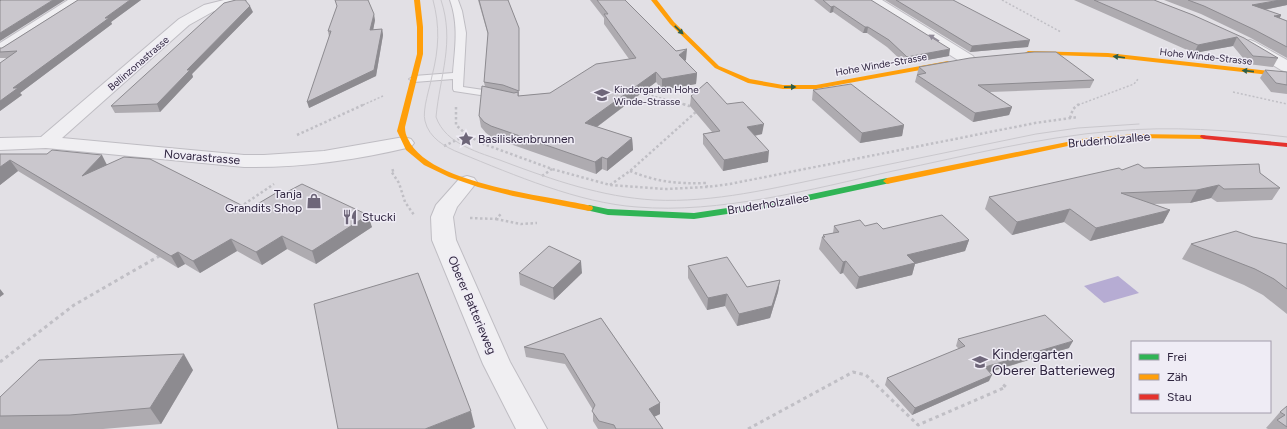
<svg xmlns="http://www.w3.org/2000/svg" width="1287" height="429" font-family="Figtree,sans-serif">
	<rect width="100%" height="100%" fill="#e2e0e5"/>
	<polygon fill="#b6acd3" points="1118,276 1139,293 1104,303 1084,286"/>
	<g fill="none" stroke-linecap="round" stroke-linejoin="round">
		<g stroke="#bfbdc3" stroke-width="2">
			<path id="lane" d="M450,0h8l4,11 4,22 -3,54 41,6 1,2 -1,2 -4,1 -46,-7 -1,-2v-10l-39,3 -5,-3 5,-3 39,-3c2,-25 6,-48 -3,-73z"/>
		</g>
		<g stroke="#bfbdc3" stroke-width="2">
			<g id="street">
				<polygon points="68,0 84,0 82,3 5,53 0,55 0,43"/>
				<path d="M224,0h22l-2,3 -30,8 -25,14 -127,113 182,17h20l60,-4 80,-14 7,2 3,4 -3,4c-54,13 -111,21 -167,20l-198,-19 -46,2v-12l41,-1 138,-118 25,-14z"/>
				<polygon points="866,0 882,0 973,56 975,59 973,62 967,64 961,62 868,3"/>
				<polygon points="1250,40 1255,42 1287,60 1287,72 1281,70 1245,48 1242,45 1245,42"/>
				<polygon points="467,176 474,178 477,182 457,207 453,217 456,240 510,362 547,429 516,429 483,364 432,240 431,217 436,205 460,178"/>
			</g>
		</g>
		<g stroke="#c0bfc5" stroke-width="1.5" stroke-dasharray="2 2" stroke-linecap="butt">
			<polyline points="1002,0 1061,32"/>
			<polyline points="640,92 686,105"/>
			<polyline points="1233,92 1287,104"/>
			<polyline points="363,105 383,96"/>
			<polyline points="690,105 692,103"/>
			<polyline points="1078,105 1134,84 1138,79"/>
		</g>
		<g stroke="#c0bfc5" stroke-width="2.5" stroke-dasharray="2.5 2.5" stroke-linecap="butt">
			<polyline points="683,104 689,106 691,104"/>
			<polyline points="456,107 456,125 467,135 481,143 552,169 610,185 665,189 707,187 730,184 1035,123 1078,117"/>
			<polyline points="1070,118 1073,109 1079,104"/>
			<polyline points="297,135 365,104"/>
			<polyline points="444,146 467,135"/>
			<polyline points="394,170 391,171 399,183 405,202 414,215"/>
			<path d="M630,171c27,11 47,13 76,12l1,4"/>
			<polyline points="542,176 552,169"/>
			<polyline points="610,185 630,171 697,111"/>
			<polyline points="240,207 274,184"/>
			<polyline points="470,218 496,219 502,213"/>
			<polyline points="496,219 521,224 537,223"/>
		</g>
		<g stroke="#c0bfc5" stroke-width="3" stroke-dasharray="3.5 3.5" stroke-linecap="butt">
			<polyline points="0,362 74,305 161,255"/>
			<polyline points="748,429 853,372 866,375 918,425 1006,387 1001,383"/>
		</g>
		<use href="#lane" fill="#f0eff2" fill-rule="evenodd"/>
		<use href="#street" fill="#f0eff2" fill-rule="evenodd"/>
		<polygon fill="#30b455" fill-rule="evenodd" points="887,178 891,181 890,183 788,205 694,219 608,215 586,210 585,208 589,205 608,209 694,213 788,199"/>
		<g fill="#ff9f0a" fill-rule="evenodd">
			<path d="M414,0h6l3,27v27l-18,73c0,5 1,8 3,12 21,46 139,56 184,67l1,2 -1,2 -3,1 -76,-15 -35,-9 -29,-10 -25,-12 -18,-15 -9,-19 20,-77v-27z"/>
			<polygon points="651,0 657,0 674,22 719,66 750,79 783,85 816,85 948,61 951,63 948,65 816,89 783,89 748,83 715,68 670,24"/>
			<polygon points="1028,51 1108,53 1287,73 1287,77 1108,57 1026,54 1025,53"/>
			<polygon points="1135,134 1204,135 1208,137 1204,139 1135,138 1082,143 887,184 883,181 887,178 1082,139"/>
		</g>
		<polygon fill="#e5322d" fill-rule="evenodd" points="1201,135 1287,143 1287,147 1204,139 1200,137"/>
		<g stroke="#cac8cd" stroke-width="1">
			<path d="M433,0c7,26 6,49 -1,76 -2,11 -10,34 -7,45 4,17 20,26 35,32 54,22 119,50 177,54 82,7 176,-18 256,-36 73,-15 146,-34 221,-40 57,-5 116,-1 173,6"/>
			<path d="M441,0c14,42 -1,75 -5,117 10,28 43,35 69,45 48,18 97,35 149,38 60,3 120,-12 178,-24 68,-14 136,-28 204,-42l42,-6 61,-4"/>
		</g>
	</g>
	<g fill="#aeabb0">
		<polygon points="78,0 141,0 111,22 112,24 20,93 22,95 0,111 7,58 0,58 0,48 2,48"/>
		<polygon points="478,0 508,0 519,28 519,96 550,93 629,59 604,24 604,18 590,0 625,0 676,51 686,60 685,61 697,73 696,84 662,90 656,82 597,127 632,138 633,150 607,171 602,169 596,174 493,138 486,133 481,127 479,116 485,87 484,82 488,35"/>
		<polygon points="814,0 871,0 949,56 905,64 887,47 867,33 863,33 833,12 830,13"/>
		<polygon points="885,0 953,0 1028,47 970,52"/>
		<polygon points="1074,0 1154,0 1193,15 1278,58 1273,67 1248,64 1233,46 1194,53"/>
		<polygon points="1164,0 1287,0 1287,5 1265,10 1281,15 1280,18 1287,21 1287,58 1251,38 1201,14"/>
		<polygon points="253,12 192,74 193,77 160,112 115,113 111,106"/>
		<polygon points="375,20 373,30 382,29 383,35 376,76 309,108 329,37 328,31"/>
		<polygon points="919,67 1094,80 1090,88 990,92 1012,107 1009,115 973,122 915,82"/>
		<polygon points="1265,70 1287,72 1287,94 1271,92 1260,78"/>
		<polygon points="813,90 904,125 902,136 860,143 812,100"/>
		<polygon points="691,96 727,104 762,134 755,136 768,162 723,171 703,144 703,134 712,132 690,106"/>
		<polygon points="0,154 107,164 249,209 281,195 372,227 316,264 287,249 262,265 237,251 200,273 185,264 178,268 18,171 0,185"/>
		<polygon points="1144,168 1260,173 1280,188 1272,200 1217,202 1211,198 1190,203 1153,204 1170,210 1163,223 1090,241 1064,222 1012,235 985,209 989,197 1122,170"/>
		<polygon points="834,226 865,226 883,229 969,240 965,251 915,264 912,275 856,289 843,273 840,274 819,249 822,237 823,237 823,235 833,233"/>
		<polygon points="1253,237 1287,244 1287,314 1263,295 1244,285 1182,259 1191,244"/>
		<polygon points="688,266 747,287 780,280 778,292 770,318 737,326 725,306 707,310 688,278"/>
		<polygon points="519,273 582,273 554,300 520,285"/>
		<polygon points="601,318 660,403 660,414 654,417 663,429 598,429 593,421 593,410 565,364 526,357 524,347"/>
		<polygon points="958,339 1069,348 990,372 989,381 912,415 885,385 887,378 959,349 956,346"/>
		<polygon points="193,370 161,424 103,429 0,429 0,397"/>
		<polygon points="1287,406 1287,429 1268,429 1266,428 1280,412"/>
	</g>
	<g fill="#8d8b90">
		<polygon points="53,0 65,0 0,41 0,33"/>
		<polygon points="130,0 141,0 111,22 112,24 20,93 22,95 0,111 0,101 13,88 105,18"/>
		<polygon points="1280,0 1287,0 1287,5 1248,13 1252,5"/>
		<polygon points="250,6 253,12 192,74 193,77 160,112 157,104 187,70"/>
		<polygon points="834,6 833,12 830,13 831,7"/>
		<polygon points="374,14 375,20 372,36 370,30"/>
		<polygon points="1281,15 1277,23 1274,16"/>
		<polygon points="865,27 868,27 867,33 863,33"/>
		<polygon points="382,29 383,35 376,76 309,108 307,102"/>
		<polygon points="1237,37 1233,46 1194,53 1198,45"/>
		<polygon points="1030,40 1028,47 970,52 972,46"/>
		<polygon points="687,49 686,60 679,65 679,55"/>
		<polygon points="950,49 949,56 905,64 907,57"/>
		<polygon points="656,72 656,82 586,135 585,123"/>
		<polygon points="697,73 696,84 662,90 662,79"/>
		<polygon points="1012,107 1009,115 973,122 975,113"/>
		<polygon points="764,124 762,134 746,137 747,127"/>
		<polygon points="904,125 902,136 860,143 862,133"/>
		<polygon points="632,138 633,150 607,171 607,159"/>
		<polygon points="769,151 768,162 723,171 724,160"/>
		<polygon points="102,155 108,167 82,176"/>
		<polygon points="602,157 602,169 596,174 595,162"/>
		<polygon points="10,160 18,171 0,185 0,167"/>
		<polygon points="1219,185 1211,198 1190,203 1197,190"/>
		<polygon points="1070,209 1064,222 1012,235 1017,222"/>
		<polygon points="1170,210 1163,223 1090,241 1096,228"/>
		<polygon points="368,215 372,227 316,264 312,251"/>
		<polygon points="282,236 287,249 262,265 256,252"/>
		<polygon points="231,239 237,251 200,273 193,261"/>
		<polygon points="969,240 965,251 915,264 912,275 856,289 859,277 907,255"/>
		<polygon points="178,252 185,264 178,268 171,256"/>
		<polygon points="581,261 582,273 554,300 553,288"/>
		<polygon points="846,261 843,273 840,274 843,262"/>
		<polygon points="780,280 778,292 770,318 737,326 739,314"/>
		<polygon points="0,289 4,294 0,297"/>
		<polygon points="727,294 725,306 707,310 708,298"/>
		<polygon points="1073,341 1069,348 982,374 985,367"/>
		<polygon points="184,354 193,370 161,424 150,408"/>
		<polygon points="992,375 989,381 912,415 915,408"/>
		<polygon points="660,403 660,414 649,419 649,409"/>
		<polygon points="471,411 475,427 471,429 425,429"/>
	</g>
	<g fill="#cac7cd" stroke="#8d8b90">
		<polygon points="1,0 53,0 0,33 0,1"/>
		<polygon points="78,0 130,0 105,18 109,18 13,88 18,88 0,101 0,63 17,51 0,52 0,48 2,48"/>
		<polygon points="236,0 245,0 250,6 187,70 190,70 157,104 111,106 224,3"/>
		<polygon points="335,0 368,0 374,14 370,30 382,29 374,70 307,102 331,31 328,31 337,6"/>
		<polygon points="479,0 508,0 519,28 519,91 503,85 484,82 488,33"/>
		<polygon points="597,0 625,0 676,51 687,49 679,55 697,73 662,79 656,72 585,123 632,138 607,159 602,157 595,162 491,126 484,122 479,116 482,86 514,93 518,92 518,96 550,93 596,64 636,58 604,14 608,14"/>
		<polygon points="823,0 871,0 950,49 907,57 889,40 868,27 865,27 834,6 831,7"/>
		<polygon points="896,0 953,0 1030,40 972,46"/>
		<polygon points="1094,0 1154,0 1193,15 1244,38 1278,58 1253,56 1237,37 1198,45"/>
		<polygon points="1188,0 1280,0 1252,5 1281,15 1274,16 1287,21 1287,47 1255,30 1204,6"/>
		<polygon points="1034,52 1056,52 1094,80 978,85 1012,107 975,113 917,75 926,73 919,67 970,58"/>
		<polygon points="1265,70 1287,72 1287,85 1276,83"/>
		<polygon points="707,82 727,104 743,102 764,124 747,127 769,151 724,160 703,134 720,131 691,96"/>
		<polygon points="851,84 904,125 862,133 813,90"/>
		<polygon points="52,150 102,155 82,176 124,157 150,159 249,209 276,193 281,195 302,184 368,215 312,251 282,236 256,252 231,239 193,261 178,252 171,256 10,160 0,167 0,154 47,154"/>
		<polygon points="1138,164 1144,168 1259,164 1260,173 1280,188 1224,189 1219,185 1197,190 1121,193 1170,210 1096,228 1070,209 1017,222 989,197 1119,168 1122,170"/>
		<polygon points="942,215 969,240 907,255 915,263 859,277 846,261 843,262 822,237 825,237 823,235 839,232 834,226 860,220 865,226 877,223 883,229"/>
		<polygon points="1236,231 1253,237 1287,244 1287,289 1274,279 1255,269 1191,244"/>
		<polygon points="549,246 581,261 553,288 519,273"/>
		<polygon points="727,257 747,287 780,280 772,306 739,314 727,294 708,298 688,266"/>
		<polygon points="418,273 471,411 425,429 338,429 314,304"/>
		<polygon points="1045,315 1073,341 985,367 992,375 915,408 887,378 965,346 958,339"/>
		<polygon points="601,318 660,403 649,409 663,429 616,429 614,425 599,421 592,411 595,405 564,354 524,347"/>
		<polygon points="184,354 150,408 70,415 0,416 0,397 39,360"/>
		<polygon points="1287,406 1287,427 1277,420 1285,415 1280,412"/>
	</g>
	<defs><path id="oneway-solid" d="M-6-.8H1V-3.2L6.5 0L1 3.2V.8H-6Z"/></defs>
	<g fill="#2f5e48">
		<use href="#oneway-solid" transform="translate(679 30) rotate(44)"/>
		<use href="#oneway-solid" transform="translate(1119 57) rotate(-173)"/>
		<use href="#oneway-solid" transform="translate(1248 71) rotate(-174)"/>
		<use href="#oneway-solid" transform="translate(790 87) rotate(-1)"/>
	</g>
	<use fill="#908a98" href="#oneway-solid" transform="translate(934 38) rotate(-148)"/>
	<defs>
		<g id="school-bare" transform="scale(1.2)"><path d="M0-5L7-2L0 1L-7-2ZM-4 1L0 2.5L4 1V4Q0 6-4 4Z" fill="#6e6679" stroke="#efecf5" stroke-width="2.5" paint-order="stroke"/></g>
		<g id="sight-bare" transform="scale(1.2)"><path d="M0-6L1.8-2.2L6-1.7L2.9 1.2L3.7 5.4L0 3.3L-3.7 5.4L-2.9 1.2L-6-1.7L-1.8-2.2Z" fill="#6e6679" stroke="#efecf5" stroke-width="2.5" paint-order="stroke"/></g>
		<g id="shop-bare" transform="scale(1.2)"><path d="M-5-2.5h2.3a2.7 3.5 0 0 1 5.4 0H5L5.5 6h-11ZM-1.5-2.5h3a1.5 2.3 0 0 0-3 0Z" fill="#6e6679" stroke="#efecf5" stroke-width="2.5" paint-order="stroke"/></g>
		<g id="restaurant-bare" transform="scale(1.2)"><path d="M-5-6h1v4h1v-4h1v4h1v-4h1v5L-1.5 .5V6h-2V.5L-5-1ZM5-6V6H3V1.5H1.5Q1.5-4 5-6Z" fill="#6e6679" stroke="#efecf5" stroke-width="2.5" paint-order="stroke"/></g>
	</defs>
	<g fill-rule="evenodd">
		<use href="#school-bare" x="602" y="95"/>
		<use href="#sight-bare" x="466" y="139"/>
		<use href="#shop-bare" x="314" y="201"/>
		<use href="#restaurant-bare" x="350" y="217"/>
		<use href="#school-bare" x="980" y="362"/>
	</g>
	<g text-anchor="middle" stroke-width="3" stroke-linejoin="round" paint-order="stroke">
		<g font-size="10" fill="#2f253f" stroke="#efecf5">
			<text transform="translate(1206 56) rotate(6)" y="4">Hohe Winde-Strasse</text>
			<text transform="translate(138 63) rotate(-41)" y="4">Bellinzonastrasse</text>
			<text transform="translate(881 64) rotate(-10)" y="4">Hohe Winde-Strasse</text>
		</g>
		<g font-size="10" fill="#2f253f" stroke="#efecf5" text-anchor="start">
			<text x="614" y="93">Kindergarten Hohe<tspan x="614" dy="12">Winde-Strasse</tspan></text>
		</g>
		<g font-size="12" fill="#2f253f" stroke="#efecf5" text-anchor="start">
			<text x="478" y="143">Basiliskenbrunnen</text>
			<text x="302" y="198" text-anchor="end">Tanja<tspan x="302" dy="14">Grandits Shop</tspan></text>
			<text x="362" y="221">Stucki</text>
		</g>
		<g font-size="12" fill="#2f253f" stroke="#efecf5">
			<text transform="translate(1109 140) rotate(-5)" y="4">Bruderholzallee</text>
			<text transform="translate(202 157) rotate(5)" y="4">Novarastrasse</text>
			<text transform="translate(768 204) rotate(-9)" y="4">Bruderholzallee</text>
			<text transform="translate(472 305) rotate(67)" y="4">Oberer Batterieweg</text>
		</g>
		<g font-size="14" fill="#2f253f" stroke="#efecf5" text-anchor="start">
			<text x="992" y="359">Kindergarten<tspan x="992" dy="16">Oberer Batterieweg</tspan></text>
		</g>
	</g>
	<rect x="1131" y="341" width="140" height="72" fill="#efecf5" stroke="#a29cac"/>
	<rect x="1139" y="354" width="20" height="6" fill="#30b455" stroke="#a29cac"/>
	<text x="1167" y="361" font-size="12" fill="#2f253f">Frei</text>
	<rect x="1139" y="374" width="20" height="6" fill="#ff9f0a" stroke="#a29cac"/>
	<text x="1167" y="381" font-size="12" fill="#2f253f">Zäh</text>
	<rect x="1139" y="394" width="20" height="6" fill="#e5322d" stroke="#a29cac"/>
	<text x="1167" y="401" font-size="12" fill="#2f253f">Stau</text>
</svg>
